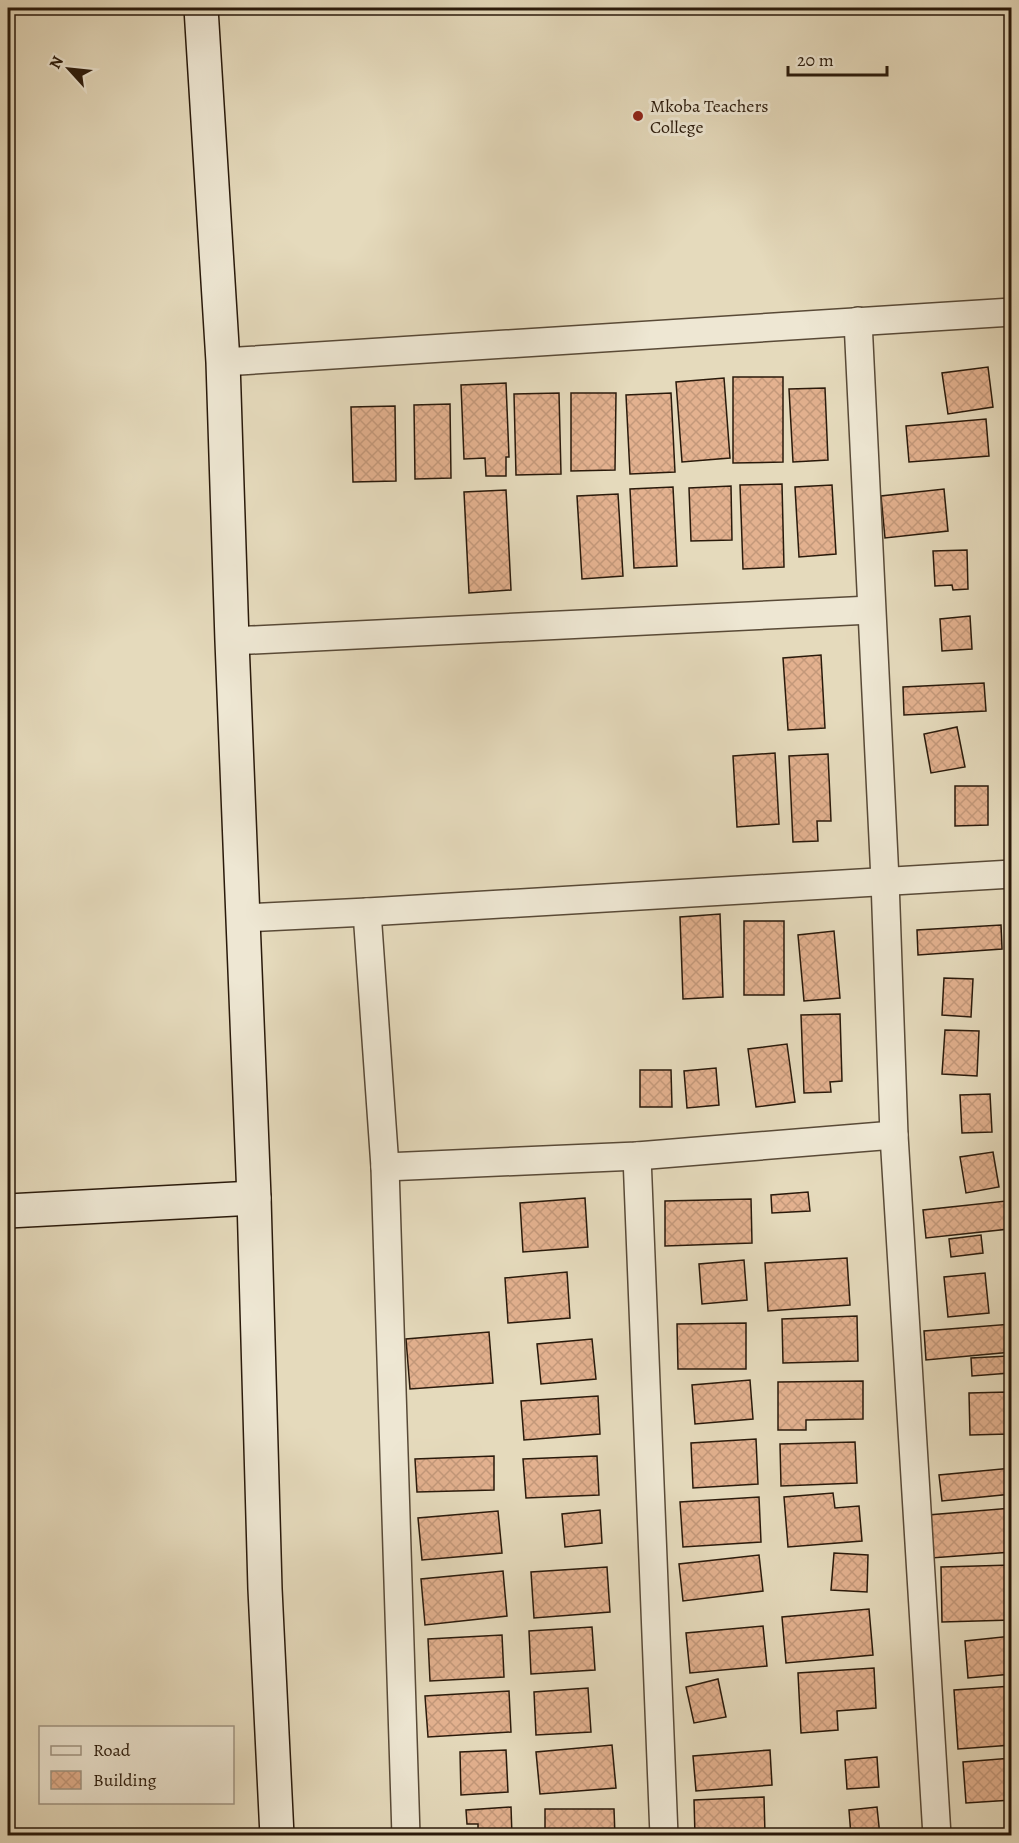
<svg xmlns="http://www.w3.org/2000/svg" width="1019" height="1843" font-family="Alegreya,serif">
	<defs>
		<pattern id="building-cross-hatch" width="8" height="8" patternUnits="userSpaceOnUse" patternTransform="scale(1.5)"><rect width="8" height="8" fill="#e3b18f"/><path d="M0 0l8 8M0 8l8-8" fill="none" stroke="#c3987a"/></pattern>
	</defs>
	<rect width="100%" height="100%" fill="#e5dabc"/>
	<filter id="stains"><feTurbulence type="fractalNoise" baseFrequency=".00333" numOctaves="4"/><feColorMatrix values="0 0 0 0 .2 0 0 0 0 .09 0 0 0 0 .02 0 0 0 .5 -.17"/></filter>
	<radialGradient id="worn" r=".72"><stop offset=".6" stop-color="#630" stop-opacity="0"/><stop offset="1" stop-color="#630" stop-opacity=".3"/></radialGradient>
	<g fill="url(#building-cross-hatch)" stroke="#2a1a0b" stroke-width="1.5">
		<rect x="1008" y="360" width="4" height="40"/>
		<polygon points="988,367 993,407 948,414 942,373"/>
		<polygon points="733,377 783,377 783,462 733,463"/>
		<polygon points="724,378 730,458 682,462 676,382"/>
		<polygon points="506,383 509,457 506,457 506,476 486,476 485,458 464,459 461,385"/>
		<polygon points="825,388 828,460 793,462 789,389"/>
		<polygon points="559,393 561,474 516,475 514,394"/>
		<polygon points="571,393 616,393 615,470 571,471"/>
		<polygon points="671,393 675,472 630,474 626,395"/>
		<polygon points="450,404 451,478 415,479 414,405"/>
		<polygon points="395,406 396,481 353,482 351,407"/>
		<polygon points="986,419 989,456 909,462 906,426"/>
		<polygon points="782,484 784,567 743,569 740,485"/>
		<polygon points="832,485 836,554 799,557 795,487"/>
		<polygon points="731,486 732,540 691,541 689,488"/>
		<polygon points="673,487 677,566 634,568 630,489"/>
		<polygon points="944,489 948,531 885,538 881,496"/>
		<polygon points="506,490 511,590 469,593 464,492"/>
		<polygon points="618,494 623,576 582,579 577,496"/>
		<polygon points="967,550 968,589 953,590 952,585 935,586 933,551"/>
		<polygon points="970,616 972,649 942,651 940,619"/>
		<polygon points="821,655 825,728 788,730 783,658"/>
		<polygon points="984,683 986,711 904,715 903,687"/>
		<polygon points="957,727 965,767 931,773 924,734"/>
		<polygon points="775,753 779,824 737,827 733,756"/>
		<polygon points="828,754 831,821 817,821 818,841 793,842 789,756"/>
		<polygon points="955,786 988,786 988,825 955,826"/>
		<polygon points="720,914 723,997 683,999 680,917"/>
		<rect x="744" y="921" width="40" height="74"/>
		<polygon points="1001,925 1002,949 918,955 917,930"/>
		<polygon points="834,931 840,998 804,1001 798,935"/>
		<polygon points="944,978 973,979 971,1017 942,1015"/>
		<polygon points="840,1014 842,1081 830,1082 831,1092 804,1093 801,1015"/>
		<polygon points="945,1030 979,1031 977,1076 942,1074"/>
		<polygon points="787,1044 795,1102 756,1107 748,1049"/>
		<polygon points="716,1068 719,1105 687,1108 684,1071"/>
		<polygon points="640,1070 671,1070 672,1107 640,1107"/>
		<polygon points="990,1094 992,1132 962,1133 960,1095"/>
		<polygon points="993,1152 999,1187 966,1193 960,1157"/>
		<polygon points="808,1192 810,1211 772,1213 771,1195"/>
		<polygon points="585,1198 588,1247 523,1252 520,1203"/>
		<polygon points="751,1199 752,1243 665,1246 665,1201"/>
		<polygon points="1006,1201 1009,1229 926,1238 923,1210"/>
		<polygon points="981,1235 983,1253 951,1257 949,1239"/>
		<polygon points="847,1258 850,1305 768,1311 765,1263"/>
		<polygon points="744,1260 747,1300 702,1304 699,1264"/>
		<polygon points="567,1272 570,1318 508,1323 505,1278"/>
		<polygon points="985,1273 989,1313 948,1317 944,1277"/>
		<polygon points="857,1316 858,1361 783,1363 782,1319"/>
		<polygon points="746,1323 746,1369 678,1369 677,1324"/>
		<polygon points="1012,1324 1012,1352 926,1360 924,1331"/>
		<polygon points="489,1332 493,1383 410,1389 406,1339"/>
		<polygon points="592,1339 596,1379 541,1384 537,1344"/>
		<polygon points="1008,1356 1010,1373 972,1376 971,1358"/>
		<polygon points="750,1380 753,1419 695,1424 692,1385"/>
		<polygon points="863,1381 863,1419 806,1420 806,1430 778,1430 778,1382"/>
		<polygon points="1008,1392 1008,1434 970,1435 969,1393"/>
		<polygon points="598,1396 600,1434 524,1440 521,1401"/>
		<polygon points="756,1439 758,1484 693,1488 691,1443"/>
		<polygon points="855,1442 857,1483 781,1486 780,1444"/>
		<polygon points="494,1456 494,1490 417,1492 415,1459"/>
		<polygon points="597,1456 599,1495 526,1498 523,1459"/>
		<polygon points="1012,1468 1012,1494 942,1501 939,1475"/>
		<polygon points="833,1493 835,1508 859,1506 862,1541 788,1547 784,1497"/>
		<polygon points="759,1497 761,1542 683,1547 680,1502"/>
		<polygon points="1012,1508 1012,1552 931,1558 928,1515"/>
		<polygon points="600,1510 602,1543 565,1547 562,1514"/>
		<polygon points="498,1511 502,1553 422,1560 418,1518"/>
		<polygon points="834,1553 868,1555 867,1592 831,1590"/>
		<polygon points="759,1555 763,1591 683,1601 679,1564"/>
		<polygon points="1012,1565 1012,1620 942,1622 941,1567"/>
		<polygon points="607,1567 610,1612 534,1618 531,1572"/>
		<polygon points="503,1571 507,1616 425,1625 421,1579"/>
		<polygon points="869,1609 873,1655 786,1663 782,1617"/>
		<polygon points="763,1626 767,1666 690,1673 686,1633"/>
		<polygon points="592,1627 595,1670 531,1674 529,1631"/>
		<polygon points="502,1635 504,1677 430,1681 428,1639"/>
		<polygon points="1012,1636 1012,1674 968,1678 965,1641"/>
		<polygon points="874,1668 876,1708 837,1711 838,1730 801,1733 798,1673"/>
		<polygon points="718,1679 726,1717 694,1723 686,1687"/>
		<polygon points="1012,1686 1012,1745 958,1749 954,1690"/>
		<polygon points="588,1688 591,1732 536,1735 534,1692"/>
		<polygon points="509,1691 511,1732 428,1737 425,1696"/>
		<polygon points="612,1745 616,1788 540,1794 536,1752"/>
		<polygon points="506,1750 508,1792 461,1795 460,1752"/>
		<polygon points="770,1750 772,1785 696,1791 693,1756"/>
		<polygon points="877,1757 879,1787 847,1789 845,1760"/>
		<polygon points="1012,1758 1012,1800 966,1803 963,1762"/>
		<polygon points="764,1797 765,1834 745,1836 695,1836 694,1800"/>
		<polygon points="511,1807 512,1836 478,1836 478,1824 467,1824 466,1810"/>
		<polygon points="877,1807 880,1836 851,1836 849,1810"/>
		<polygon points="545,1809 614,1809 615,1836 545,1836"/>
	</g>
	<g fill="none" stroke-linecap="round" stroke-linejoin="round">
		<g stroke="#594a37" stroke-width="30">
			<g id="street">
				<polyline points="858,321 885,880 894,1135 937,1836"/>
				<polyline points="223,362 1012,312"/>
				<polyline points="232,641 871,610"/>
				<polyline points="367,912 385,1167 406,1836"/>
				<polyline points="243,918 367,912 1012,874"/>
				<polyline points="637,1156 664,1836"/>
				<polyline points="385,1167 637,1156 894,1135"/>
			</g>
		</g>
		<g stroke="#2a1a0b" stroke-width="36">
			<g id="secondary">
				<polyline points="201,8 223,362 232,641 254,1198 265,1589 277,1836"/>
				<polyline points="8,1211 254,1198"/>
			</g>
		</g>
		<use href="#street" stroke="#eee7d3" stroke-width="27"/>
		<use href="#secondary" stroke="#eee7d3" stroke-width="33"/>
	</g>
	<circle fill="#8f2418" stroke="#eee7d3" stroke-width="2" cx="638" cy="116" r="6"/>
	<g text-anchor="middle" stroke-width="6" stroke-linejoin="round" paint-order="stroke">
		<g font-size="18" fill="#2a1a0b" stroke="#eee7d3" text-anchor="start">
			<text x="650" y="112">Mkoba Teachers<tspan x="650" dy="21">College</tspan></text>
		</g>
	</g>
	<rect width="1019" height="1843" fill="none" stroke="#e5dabc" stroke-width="30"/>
	<rect x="9" y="9" width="1001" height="1825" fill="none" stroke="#2a1a0b" stroke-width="3"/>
	<rect x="15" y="15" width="989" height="1813" fill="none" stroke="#2a1a0b" stroke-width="1.5"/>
	<rect x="39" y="1726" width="195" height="78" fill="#eee7d3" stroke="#a09583" stroke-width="1.5"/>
	<rect x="51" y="1746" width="30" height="9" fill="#eee7d3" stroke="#a09583" stroke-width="1.5"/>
	<text x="93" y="1756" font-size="18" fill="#2a1a0b">Road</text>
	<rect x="51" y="1771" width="30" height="18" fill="url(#building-cross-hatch)" stroke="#a09583" stroke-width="1.5"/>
	<text x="93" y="1786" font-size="18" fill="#2a1a0b">Building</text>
	<g transform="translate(69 69) rotate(297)" stroke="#eee7d3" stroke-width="4.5" paint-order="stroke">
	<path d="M0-4.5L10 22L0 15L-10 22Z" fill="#2a1a0b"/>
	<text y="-9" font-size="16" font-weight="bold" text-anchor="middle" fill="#2a1a0b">N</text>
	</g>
	<path d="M788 66v9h99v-9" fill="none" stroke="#2a1a0b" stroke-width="3"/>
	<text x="797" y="66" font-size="18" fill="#2a1a0b" stroke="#eee7d3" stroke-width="4.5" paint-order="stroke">20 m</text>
	<rect width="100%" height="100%" filter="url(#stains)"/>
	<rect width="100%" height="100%" fill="url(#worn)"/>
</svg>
